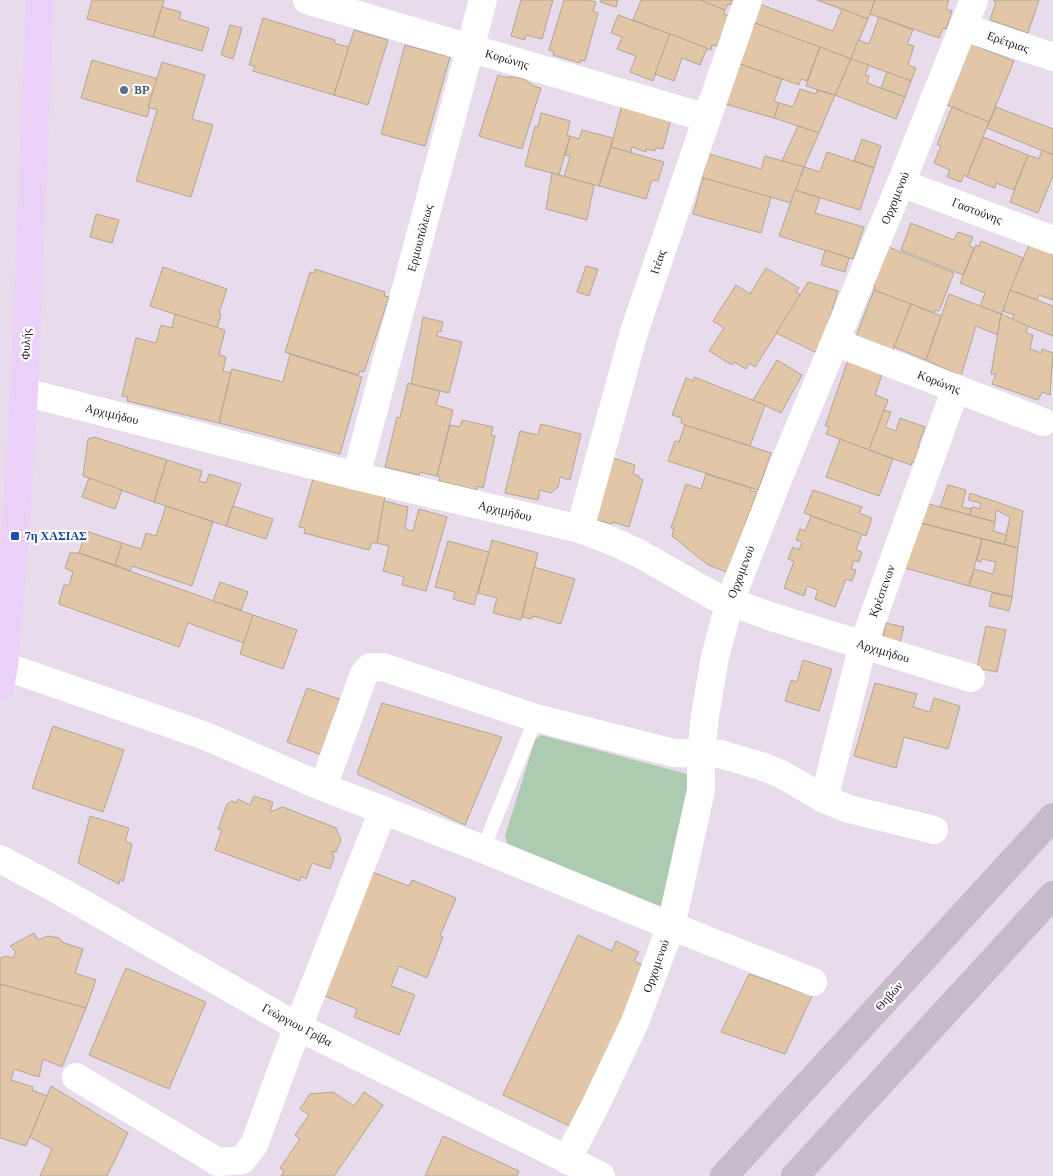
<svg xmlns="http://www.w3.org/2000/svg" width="1053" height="1176" font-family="Lora,serif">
	<rect width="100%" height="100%" fill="#e8dbeb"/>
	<polygon fill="#adcbb0" points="541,735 687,774 693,789 666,904 656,909 509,850 505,836 535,740"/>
	<g fill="#e1c7a7" stroke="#b1a495">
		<polygon points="92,0 164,0 153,37 87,19"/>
		<polygon points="521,0 553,0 542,39 526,35 525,40 511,36"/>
		<polygon points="564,0 588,0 596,2 593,11 598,13 585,61 581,60 580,63 553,55 554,52 549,50"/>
		<polygon points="601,0 618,0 616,7 600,2"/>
		<polygon points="641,0 700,0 725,10 724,14 729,16 717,46 712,45 711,50 633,20"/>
		<polygon points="700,0 733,0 731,5 728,4 725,10"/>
		<polygon points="817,0 875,0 868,19"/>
		<polygon points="875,0 949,0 946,9 952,11 946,29 943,28 939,38 870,14"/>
		<polygon points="993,0 1039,0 1028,33 990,20 996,2"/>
		<polygon points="759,4 833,31 842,9 868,19 851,59 752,22"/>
		<polygon points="162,7 181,12 179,19 209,28 202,51 153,37"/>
		<polygon points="618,15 670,34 653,81 630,72 636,56 617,49 622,37 611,33"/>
		<polygon points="879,17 913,30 907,44 914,46 908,65 916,68 911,81 851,59 858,40 869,44"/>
		<polygon points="263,18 335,40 334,43 349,47 334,95 253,71 255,66 249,65"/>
		<polygon points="755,23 820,47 807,81 801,79 799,85 740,64 751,27 753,28"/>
		<polygon points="230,25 242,28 233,59 221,55"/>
		<polygon points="354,30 388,40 368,105 334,95"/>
		<polygon points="670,34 707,48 700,65 682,58 674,81 655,74"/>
		<polygon points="971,44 1014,61 989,122 947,105"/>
		<polygon points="405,45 450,57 425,146 381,134"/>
		<polygon points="820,47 851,59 835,95 806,86"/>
		<polygon points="851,59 869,65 865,75 869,76 867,83 905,97 896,119 835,95"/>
		<polygon points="92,60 158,79 147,117 81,98"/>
		<polygon points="162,62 205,75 192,119 213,125 191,197 136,181 157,110 148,107"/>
		<polygon points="740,64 782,79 774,101 779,103 774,118 725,104"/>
		<polygon points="887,72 911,81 905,97 881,88"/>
		<polygon points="498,75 504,77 516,77 524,79 534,86 541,88 522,149 479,136"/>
		<polygon points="800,89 816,94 817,90 835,95 819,133 774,118 779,103 793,107"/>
		<polygon points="622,104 671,119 663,149 656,148 655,151 646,149 646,152 632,147 631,153 611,147"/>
		<polygon points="952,107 989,122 967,177 964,175 961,182 947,177 950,170 934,163 941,146 937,145"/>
		<polygon points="996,107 1053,129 1053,155 987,128"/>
		<polygon points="541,113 570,121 567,136 570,136 559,175 525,166 535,126 538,127"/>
		<polygon points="798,126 819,133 804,167 782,161"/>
		<polygon points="582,130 613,138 599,186 564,177 570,156 565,155 570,136 579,139"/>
		<polygon points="983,137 1028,155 1014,190 996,183 995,188 967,177"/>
		<polygon points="862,139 881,146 874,168 854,161"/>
		<polygon points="611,147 664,162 658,181 652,180 646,199 599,186"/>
		<polygon points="1042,150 1053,155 1053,176 1038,213 1010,202 1028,155 1039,159"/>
		<polygon points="827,152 874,168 860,210 795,190 804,167 820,172"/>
		<polygon points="706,153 761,169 765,156 804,167 791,203 699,177"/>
		<polygon points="552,173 594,185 587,220 546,209"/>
		<polygon points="703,178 771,197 761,233 693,214"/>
		<polygon points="795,190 820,198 815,213 864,227 853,259 779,236"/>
		<polygon points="96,214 119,220 112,243 90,237"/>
		<polygon points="911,223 954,240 958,232 973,237 969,246 974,248 963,275 901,250"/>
		<polygon points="981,241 1023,258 1003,311 1001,314 980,306 985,293 960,283 976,245 979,247"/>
		<polygon points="1029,245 1053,254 1053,300 1039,295 1037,300 1010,290"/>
		<polygon points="886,246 954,273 939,311 935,310 934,313 874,290 875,286 870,285"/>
		<polygon points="825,250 849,258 845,272 821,265"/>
		<polygon points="586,266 598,269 589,296 577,292"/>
		<polygon points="163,267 227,289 219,313 221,314 217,328 150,306"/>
		<polygon points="766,268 799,288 796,292 801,295 755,367 749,363 746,369 734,362 732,365 709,351 724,328 713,321 736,285 750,294"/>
		<polygon points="315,269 385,292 384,296 389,297 364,372 360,371 358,375 285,352 310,272 314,273"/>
		<polygon points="808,282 838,291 819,354 776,333"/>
		<polygon points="874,290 911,304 893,351 856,336"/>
		<polygon points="1010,290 1053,306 1053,336 1012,320 1014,315 1003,311"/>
		<polygon points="949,294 1001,314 998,335 976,326 961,376 926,360"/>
		<polygon points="911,304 941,316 926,360 894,347"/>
		<polygon points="175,314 225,330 219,355 226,357 223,371 231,373 219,423 127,401 128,397 122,396 136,338 156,343 161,325 172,328"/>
		<polygon points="1001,314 1028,326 1026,333 1033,335 1030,349 1041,353 1042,349 1053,353 1050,395 1042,392 1038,400 992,384 996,374 991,374"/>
		<polygon points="423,317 443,322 441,332 438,331 437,336 462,342 449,393 411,384"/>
		<polygon points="290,354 362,377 340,454 219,423 232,369 283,382"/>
		<polygon points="777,360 802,375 781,413 753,400"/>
		<polygon points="848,360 883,372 875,395 888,400 869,450 826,434 829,427 825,426"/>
		<polygon points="694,377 765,405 750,446 685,425 681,423 682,418 672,415 686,378 693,381"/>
		<polygon points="408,383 440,391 436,405 453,410 437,476 420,472 419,475 385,467 397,417 400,418"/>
		<polygon points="884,410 891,412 885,427 896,431 900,418 925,427 918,446 922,448 917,464 912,462 911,465 869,450"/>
		<polygon points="462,420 493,427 491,435 495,436 483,488 477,486 477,490 439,481 440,477 437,476 450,425 460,427"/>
		<polygon points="541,424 581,434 570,480 560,477 558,487 551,493 540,490 538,500 505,493 520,431 538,435"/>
		<polygon points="685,425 771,453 758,490 668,461 675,441 679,442"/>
		<polygon points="94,437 167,460 154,502 83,476 88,439"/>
		<polygon points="840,439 893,459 879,496 826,477"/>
		<polygon points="610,457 635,465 633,474 639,476 639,478 643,480 629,527 613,522 612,524 592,519"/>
		<polygon points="167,460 202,471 199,481 206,483 209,474 241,484 226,526 154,502"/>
		<polygon points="706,474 751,488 750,490 757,492 727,572 708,565 672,536 674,529 671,528 686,484 701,489"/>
		<polygon points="89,478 122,490 115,509 82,497"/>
		<polygon points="313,479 385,496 377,543 372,543 369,550 304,533 305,528 299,527"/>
		<polygon points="948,485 966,490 962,507 971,509 970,515 940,507"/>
		<polygon points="813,490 862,507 859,513 872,518 866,536 804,513"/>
		<polygon points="970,493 1023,511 1018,548 1004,544 1010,517 996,510 995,522 970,515 972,507 980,509 981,503 968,500"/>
		<polygon points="384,501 408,507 405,529 413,531 419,509 447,517 426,591 402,585 404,577 383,571 389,546 377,543"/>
		<polygon points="925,503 995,522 993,531 1007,535 1004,544 921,523"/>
		<polygon points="166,506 213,522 192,586 132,566 130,571 115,565 122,543 141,549 146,533 156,536"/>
		<polygon points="233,506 273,519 266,539 226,526"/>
		<polygon points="811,516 862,534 856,550 862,552 859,562 854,560 851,569 856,570 852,581 846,579 835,607 815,599 818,590 807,586 804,596 784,588 794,561 788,559 793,547 799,550 802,542 796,540 800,529 805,531"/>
		<polygon points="921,523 982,539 969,586 905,568"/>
		<polygon points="86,531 122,543 115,565 79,553"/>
		<polygon points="982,539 1018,548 1012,597 969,586 974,569 993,574 996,562 982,559 981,562 977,561"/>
		<polygon points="492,540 538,553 521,620 493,613 497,598 478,593"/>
		<polygon points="448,541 489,552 474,605 453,599 455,592 435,587"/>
		<polygon points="70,553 79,553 253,615 244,643 188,623 179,647 59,604 59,602 64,585 69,585 73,572 65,568"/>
		<polygon points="534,567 575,579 561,624 533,616 532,619 522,617"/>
		<polygon points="220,582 248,592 241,610 213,601"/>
		<polygon points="992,593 1012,597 1009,611 989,606"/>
		<polygon points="253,615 297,630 283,669 240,654"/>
		<polygon points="886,623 904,627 899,646 882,641"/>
		<polygon points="986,626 1006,630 997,672 977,668"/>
		<polygon points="803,660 832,669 819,711 785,701 791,680 797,682"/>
		<polygon points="875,683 917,694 913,707 930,712 934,698 960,706 948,749 904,737 896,768 854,756"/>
		<polygon points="307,688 342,700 322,755 287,742"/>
		<polygon points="382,703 502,737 465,825 357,774"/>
		<polygon points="53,726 124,750 103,812 32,788"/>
		<polygon points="254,796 273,802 270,812 283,807 336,828 341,840 336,852 332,851 334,858 330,869 312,863 306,879 301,876 300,881 215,850 222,830 218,829 227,804 232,801 236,803 238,799 250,805"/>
		<polygon points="90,816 129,828 125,841 132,844 123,882 120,879 119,884 78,863"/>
		<polygon points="372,872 409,886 412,880 456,898 440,936 443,937 427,978 399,966 391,986 415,995 399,1035 354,1017 357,1009 322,995"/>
		<polygon points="34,933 38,940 48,936 59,938 64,943 83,949 75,973 96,980 86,1008 0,984 0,958 6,956 13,958 16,952 10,946"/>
		<polygon points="578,935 612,951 616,941 639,952 634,961 649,968 574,1128 503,1095"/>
		<polygon points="126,968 206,1002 169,1089 89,1055"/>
		<polygon points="749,974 812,996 785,1054 721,1032"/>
		<polygon points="0,984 86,1008 62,1067 43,1059 39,1077 14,1069 11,1080 33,1087 32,1090 47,1096 26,1146 0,1138"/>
		<polygon points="51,1086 128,1133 107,1176 40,1176 52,1149 30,1137"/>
		<polygon points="333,1092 354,1106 364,1092 383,1105 334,1176 281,1176 284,1171 280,1168 300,1139 295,1135 309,1115 300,1109 310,1094"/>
		<polygon points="443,1136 519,1171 517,1176 425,1176"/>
	</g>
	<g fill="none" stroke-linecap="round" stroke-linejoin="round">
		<polyline stroke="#fff" stroke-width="14" points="483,849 536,718"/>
		<g stroke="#fff" stroke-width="28">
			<polyline points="307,0 707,118"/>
			<polyline points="963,27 1053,57"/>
			<polyline points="901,183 1053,240"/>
			<polyline points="835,342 1043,422"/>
			<polyline points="24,392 356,476 580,529 610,540 640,554 714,596 769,616 971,678"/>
			<polyline points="356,476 483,0"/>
			<polyline points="580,529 635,329 707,118 748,0"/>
			<polyline points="4,666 203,735 323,787 483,849 671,926 813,982"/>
			<polyline points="323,787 364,674 370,667 383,667 536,718 674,753 720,754 761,766 781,774 824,799 849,809 934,830"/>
			<polyline points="824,799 863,645 956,388"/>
			<polyline points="0,859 62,892 298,1027 601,1176"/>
			<polyline points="76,1077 218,1162 242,1160 254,1145 286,1058 383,810"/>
			<polyline points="567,1160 595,1106 635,1022 671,926 701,790 701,754 705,716 715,657 730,601 782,469 901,183 974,0"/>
		</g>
		<g stroke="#c6bacb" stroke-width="28">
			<polyline points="724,1176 1053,817"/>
			<polyline points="795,1176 1053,895"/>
		</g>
		<polyline stroke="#ebd1f8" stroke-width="28" points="0,687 4,666 15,536 24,392 40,0"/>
	</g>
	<circle fill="#5c6f8a" stroke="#fff" stroke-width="2" cx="124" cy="90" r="5"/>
	<rect fill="#1a4fb4" stroke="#fff" stroke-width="2" x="10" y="531" width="10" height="10" rx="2.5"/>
	<g text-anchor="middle" stroke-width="4.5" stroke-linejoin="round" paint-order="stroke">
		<g font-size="12" fill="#262127" stroke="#fff">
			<text transform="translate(1008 42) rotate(19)" y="4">Ερέτριας</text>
			<text transform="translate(507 59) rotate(16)" y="4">Κορώνης</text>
			<text transform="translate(895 198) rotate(-68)" y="4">Ορχομενού</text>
			<text transform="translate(977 211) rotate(21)" y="4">Γαστούνης</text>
			<text transform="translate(420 238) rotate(-75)" y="4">Ερμουπόλεως</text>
			<text transform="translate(658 262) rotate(-71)" y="4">Ιτέας</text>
			<text transform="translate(26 344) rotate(-88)" y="4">Φυλής</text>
			<text transform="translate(939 382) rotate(21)" y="4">Κορώνης</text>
			<text transform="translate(112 414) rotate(14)" y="4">Αρχιμήδου</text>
			<text transform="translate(505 511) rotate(13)" y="4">Αρχιμήδου</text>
			<text transform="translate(741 572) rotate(-69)" y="4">Ορχομενού</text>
			<text transform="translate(882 591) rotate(-70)" y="4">Κρέστενων</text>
			<text transform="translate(883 651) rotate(17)" y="4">Αρχιμήδου</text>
			<text transform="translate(656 966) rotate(-70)" y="4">Ορχομενού</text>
			<text transform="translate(889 996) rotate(-48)" y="4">Θηβών</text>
			<text transform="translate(297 1025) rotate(28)" y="4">Γεώργιου Γρίβα</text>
		</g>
		<g font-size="12" font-weight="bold" fill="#4e5e75" stroke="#fff" text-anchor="start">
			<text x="134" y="94">BP</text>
		</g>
		<g font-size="12" font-weight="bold" fill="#164399" stroke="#fff" text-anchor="start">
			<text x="25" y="540">7η ΧΑΣΙΑΣ</text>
		</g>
	</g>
</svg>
